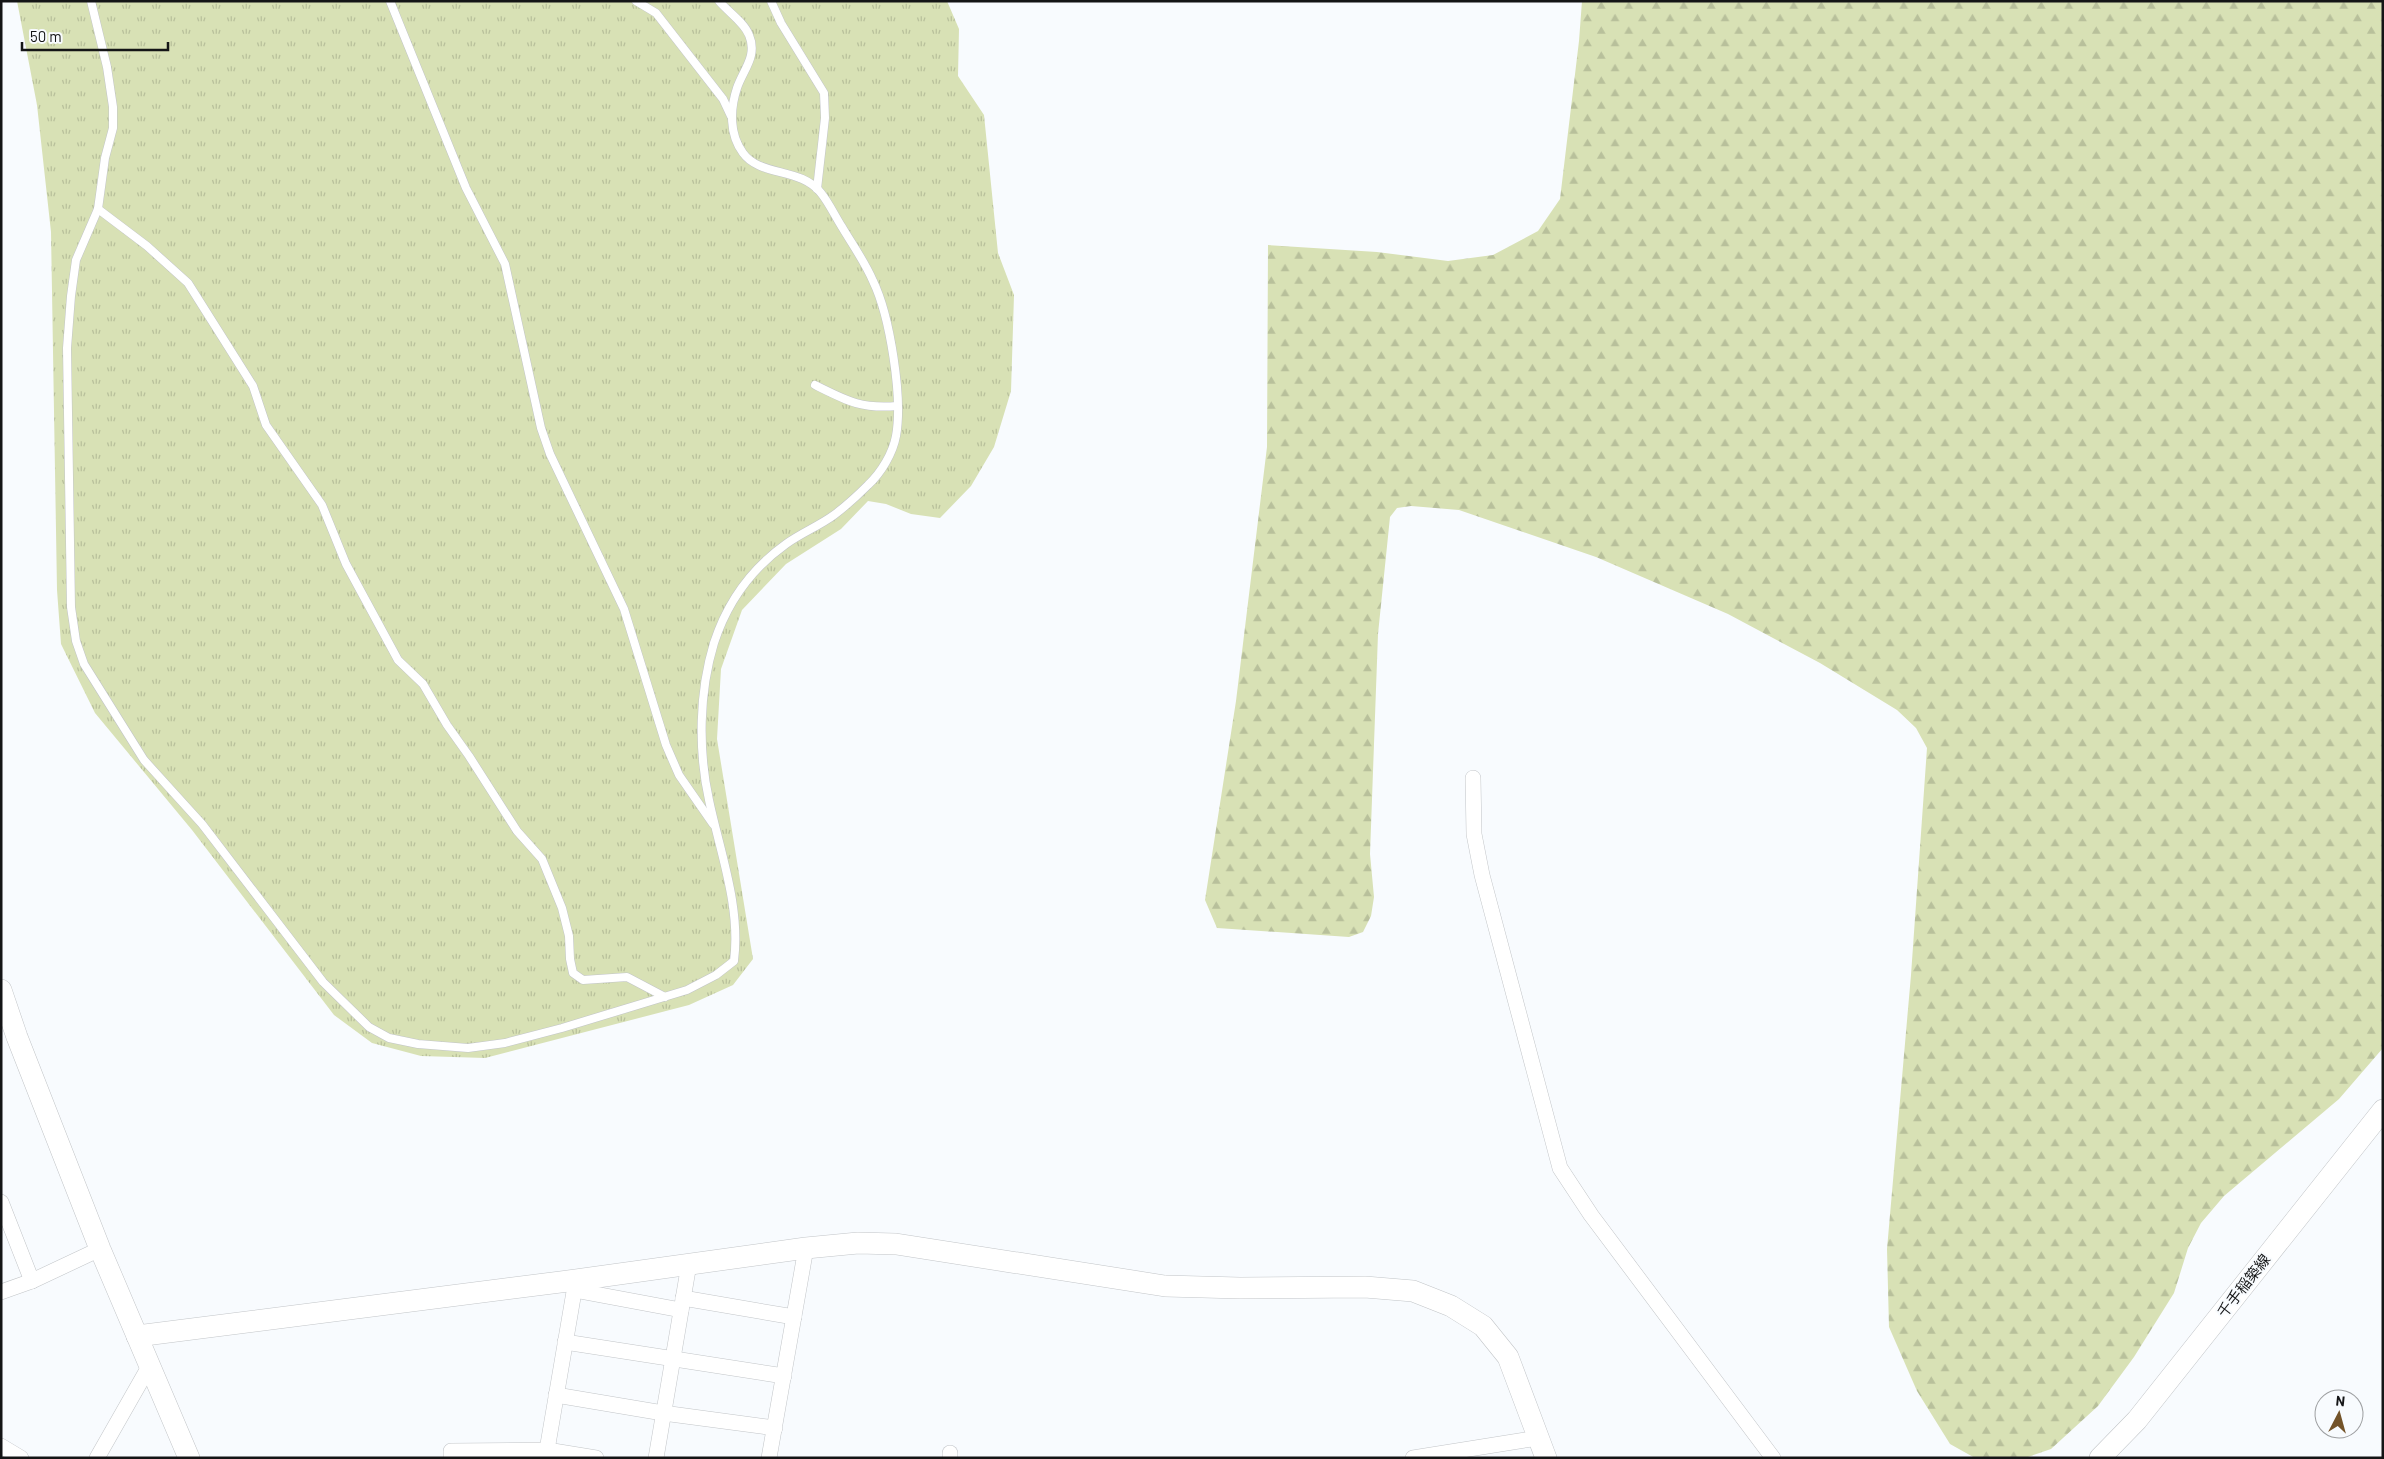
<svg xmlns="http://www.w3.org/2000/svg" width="2384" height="1459" font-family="Barlow,'Noto Sans JP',sans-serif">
	<defs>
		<pattern id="grass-tufts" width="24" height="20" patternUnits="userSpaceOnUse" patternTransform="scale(1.25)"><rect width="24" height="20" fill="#d8e1b5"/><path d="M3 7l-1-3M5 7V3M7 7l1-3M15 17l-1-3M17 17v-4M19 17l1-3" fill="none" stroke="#b8c09b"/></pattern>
		<pattern id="forest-firs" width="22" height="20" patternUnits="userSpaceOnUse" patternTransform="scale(1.25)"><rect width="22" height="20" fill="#d8e1b5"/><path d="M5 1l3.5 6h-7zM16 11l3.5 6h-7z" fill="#b8c09b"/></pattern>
	</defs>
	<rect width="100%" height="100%" fill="#f8fbfe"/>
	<polygon fill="url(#grass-tufts)" points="17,1 947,1 959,29 958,76 984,115 998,253 1014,295 1011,391 994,447 971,486 940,518 911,514 886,504 868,501 841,529 786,564 742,610 721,669 717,739 753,959 733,985 689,1005 485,1058 421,1056 372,1043 334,1015 192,830 95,713 61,644 57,590 51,232 37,105"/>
	<polygon fill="url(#forest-firs)" points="1582,1 2383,1 2383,1048 2339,1099 2224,1196 2201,1223 2188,1248 2174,1293 2134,1357 2098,1406 2051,1449 2025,1458 1975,1458 1950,1444 1917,1391 1889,1327 1887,1249 1911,975 1927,748 1916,728 1897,710 1820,663 1728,614 1596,557 1459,510 1411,506 1397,508 1390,517 1378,634 1370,854 1374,897 1371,916 1363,932 1349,937 1217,928 1205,900 1236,701 1267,447 1268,245 1377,252 1448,261 1493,255 1538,231 1560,199 1579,41"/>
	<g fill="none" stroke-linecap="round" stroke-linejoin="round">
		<g stroke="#c2c5c8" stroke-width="9">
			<g id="lane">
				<path d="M91,1l16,66 6,40v21l-8,30 -7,51 -22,51 -5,36 -4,52 4,259 5,34 8,23 60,96 58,64 121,158 46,45 20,11 29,6 50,4 37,-5 57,-15 125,-38 29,-15 18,-14c7,-54 -14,-109 -25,-161 -11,-50 -10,-108 5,-157 13,-40 37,-74 72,-99 15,-11 33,-18 48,-29 12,-9 24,-20 34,-30 13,-12 25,-32 28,-49 7,-38 -6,-120 -23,-155 -8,-19 -21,-37 -31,-54 -7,-11 -13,-24 -21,-34 -20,-26 -61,-16 -78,-40 -14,-19 -13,-44 -6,-65 6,-18 21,-32 12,-53 -5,-13 -21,-23 -30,-34"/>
				<polyline points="390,1 466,188 505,264 541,428 550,454 624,609 666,745 679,775 713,824"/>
				<polyline points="636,1 656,13 723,99 731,116"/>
				<polyline points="771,1 781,23 824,93 825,118 817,189"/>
				<polyline points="98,209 147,246 188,283 253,386 266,425 322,505 346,564 398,660 423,684 447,725 469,756 517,831 542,859 562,908 569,936 570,959 573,973 583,980 627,977 665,997"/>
				<path d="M815,385c32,16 46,24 82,21"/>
			</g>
		</g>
		<g stroke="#c2c5c8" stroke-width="16">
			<g id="street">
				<polyline points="1473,778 1474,834 1482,875 1560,1168 1591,1215 1773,1458"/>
				<polyline points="1,1202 32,1281"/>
				<polyline points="574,1290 681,1310"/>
				<polyline points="1,1292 32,1281 100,1249"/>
				<polyline points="683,1298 794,1317"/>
				<polyline points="565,1342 784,1376"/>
				<polyline points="556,1395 663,1413 775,1428"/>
				<polyline points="1,1446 21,1458"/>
				<polyline points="547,1450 596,1458"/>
				<polyline points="97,1458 150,1365"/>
				<polyline points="451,1458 451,1451 547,1450 576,1280"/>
				<polyline points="656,1458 689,1264"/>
				<polyline points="769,1458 806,1248"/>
				<polyline points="950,1458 950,1453"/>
				<polyline points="1413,1458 1538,1438"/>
			</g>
		</g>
		<g stroke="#c2c5c8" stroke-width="22">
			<g id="secondary">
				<polyline points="1,990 17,1037 100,1249 189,1458"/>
				<polyline points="137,1336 576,1280 806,1248 858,1243 896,1244 1165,1286 1240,1288 1365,1287 1413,1291 1451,1306 1483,1326 1508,1357 1546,1458"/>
				<polyline points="2100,1458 2137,1420 2383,1110"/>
			</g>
		</g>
		<use href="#lane" stroke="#fff" stroke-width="8"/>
		<use href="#street" stroke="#fff" stroke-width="15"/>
		<use href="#secondary" stroke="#fff" stroke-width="21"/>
	</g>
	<g text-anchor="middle" stroke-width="4" stroke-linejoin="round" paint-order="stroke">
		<g font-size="15" fill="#141516" stroke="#f8fbfe">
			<text transform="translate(2244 1286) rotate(-52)" y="5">千手稲築線</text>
		</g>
	</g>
	<rect width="2384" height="1459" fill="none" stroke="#141516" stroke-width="5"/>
	<g transform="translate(2339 1414) rotate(6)"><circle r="24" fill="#f8fbfe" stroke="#9d9fa1"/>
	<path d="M0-4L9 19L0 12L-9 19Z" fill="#735329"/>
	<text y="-8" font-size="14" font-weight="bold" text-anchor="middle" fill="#141516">N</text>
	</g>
	<path d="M22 42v8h146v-8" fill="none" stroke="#141516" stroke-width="2.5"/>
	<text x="30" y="42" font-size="15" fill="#141516" stroke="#f8fbfe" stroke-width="4" paint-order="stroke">50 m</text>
</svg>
